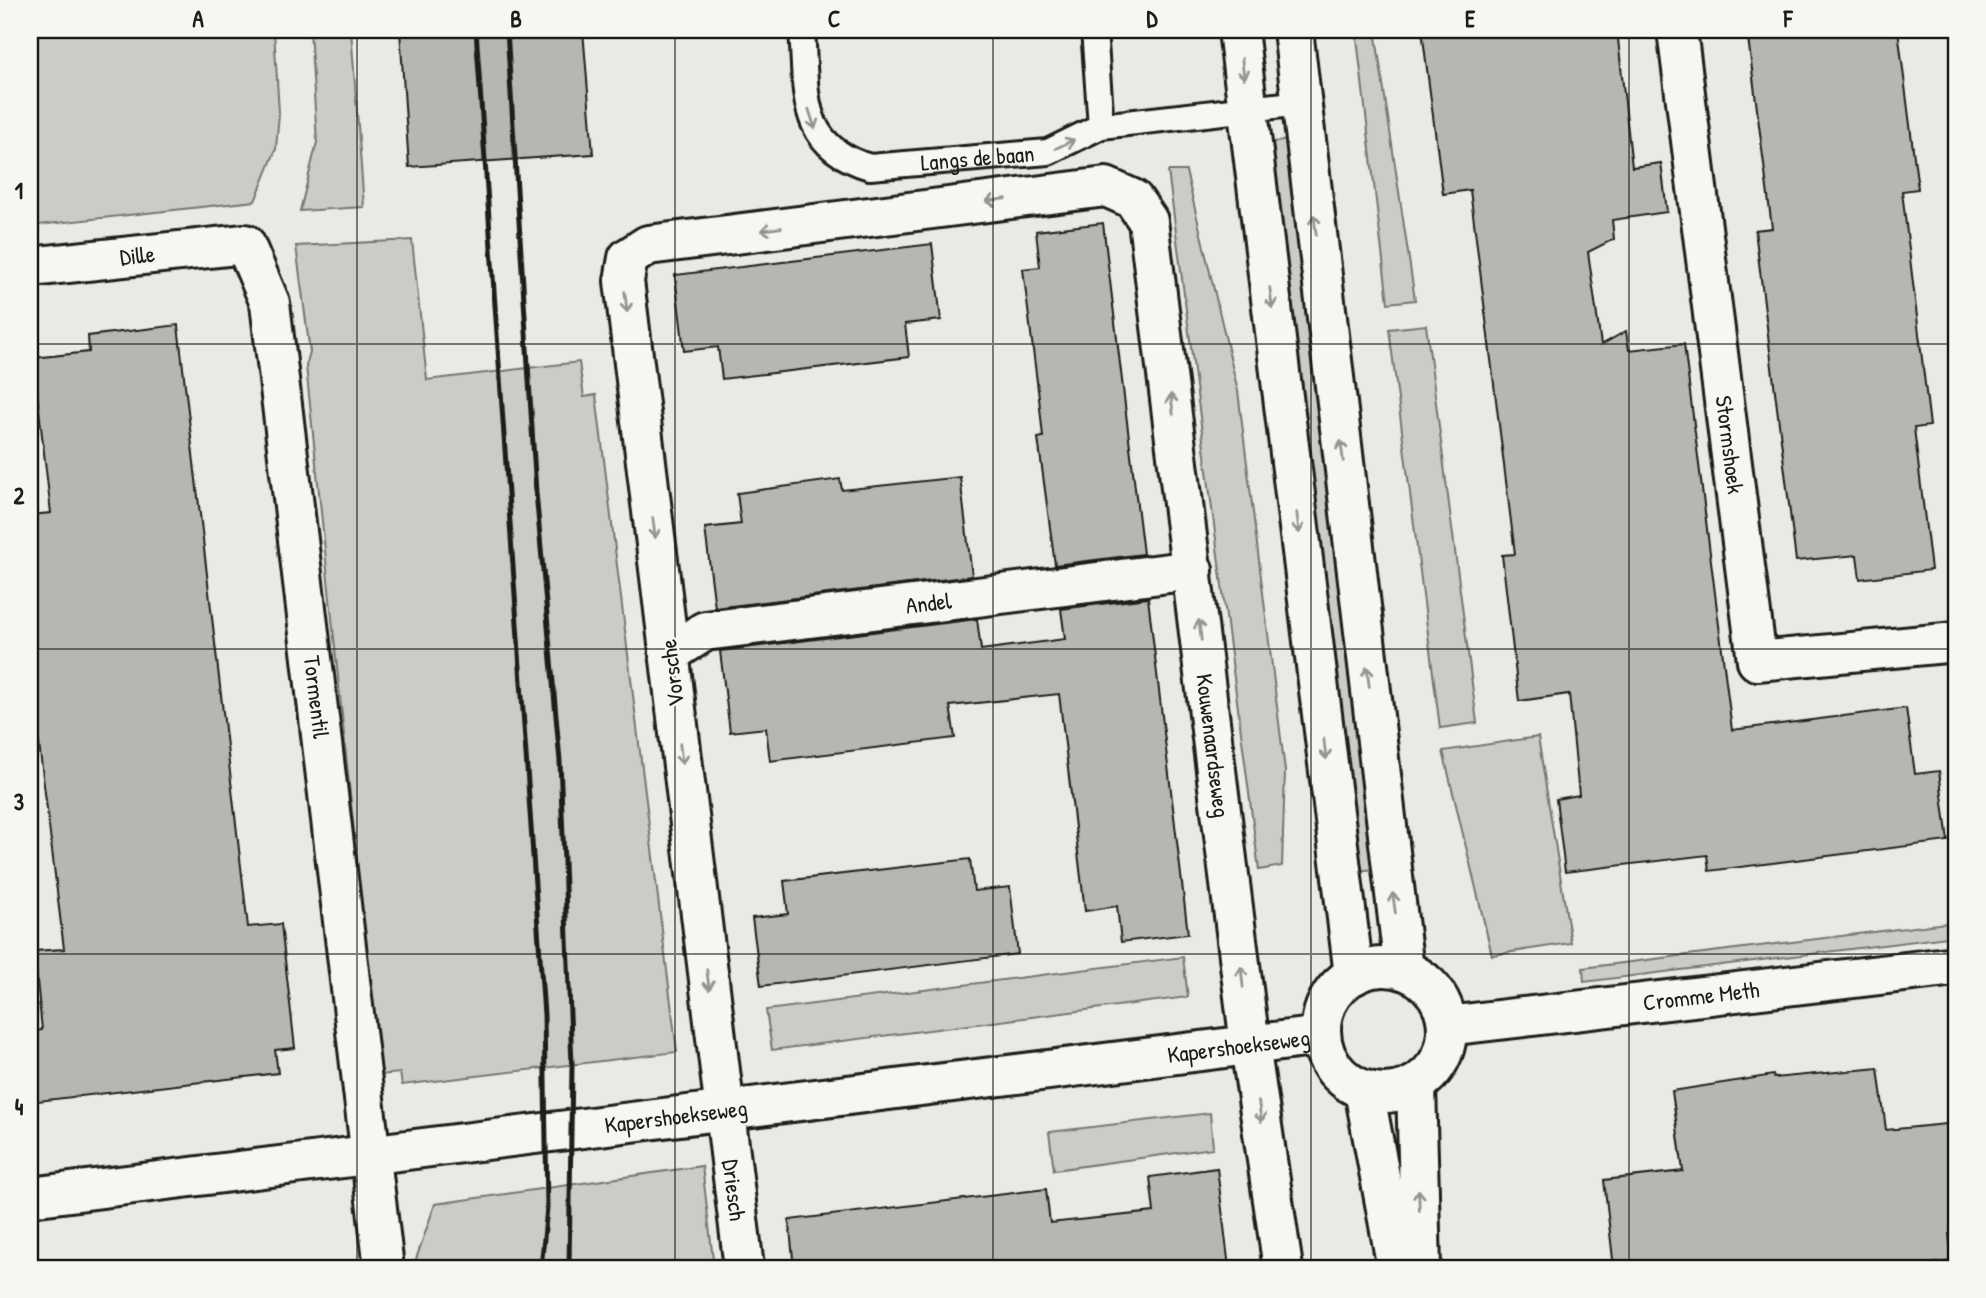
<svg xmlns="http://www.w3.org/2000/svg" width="1986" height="1298" font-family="'Patrick Hand',sans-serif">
	<rect width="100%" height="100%" fill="#e9e9e5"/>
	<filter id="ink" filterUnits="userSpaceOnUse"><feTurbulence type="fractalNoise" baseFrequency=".0143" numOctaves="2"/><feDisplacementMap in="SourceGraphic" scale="14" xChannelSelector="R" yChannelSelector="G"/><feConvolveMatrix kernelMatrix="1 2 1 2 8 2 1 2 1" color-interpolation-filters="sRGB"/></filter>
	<g filter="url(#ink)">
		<g fill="#cbcbc7" stroke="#747472" stroke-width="2">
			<polygon points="30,30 274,30 279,113 276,149 255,201 30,226"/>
			<polygon points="310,30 351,30 364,207 300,211 317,142"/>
			<polygon points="1356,30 1375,30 1415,300 1388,303"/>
			<polygon points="1288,140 1376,869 1355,871 1267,143"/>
			<polygon points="1168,171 1186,171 1238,391 1285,771 1282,866 1259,870"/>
			<polygon points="412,240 427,380 579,362 584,397 596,395 677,1052 402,1085 400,1073 379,1075 306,366 310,352 296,246"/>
			<polygon points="1426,325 1477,723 1440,728 1389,329"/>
			<polygon points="1538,737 1571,943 1492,955 1443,751"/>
			<polygon points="1954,922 1956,936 1584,982 1583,968"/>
			<polygon points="1183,957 1188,997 772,1050 766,1010"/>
			<polygon points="1210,1113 1213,1148 1054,1170 1049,1132"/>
			<polygon points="702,1166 714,1268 413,1268 435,1204"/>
		</g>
		<g fill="#b6b6b3" stroke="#1c1c1c" stroke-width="2">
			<polygon points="400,30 583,30 593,154 409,167"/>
			<polygon points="1422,30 1617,30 1632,167 1661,163 1667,212 1612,220 1614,239 1588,252 1601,345 1626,331 1629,350 1684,344 1732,730 1906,708 1915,774 1939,771 1948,841 1709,871 1707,855 1565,872 1556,799 1579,795 1569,694 1519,701 1502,555 1515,554 1470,190 1443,194"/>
			<polygon points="1747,30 1898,30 1918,189 1902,191 1930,426 1914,428 1931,570 1860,579 1857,555 1796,561 1755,230 1772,228"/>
			<polygon points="1103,223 1143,554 1055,565 1038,438 1043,437 1039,398 1023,269 1040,267 1036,231"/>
			<polygon points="932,244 941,320 905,324 909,357 722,379 718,347 684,351 675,275"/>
			<polygon points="178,325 248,927 281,924 295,1048 275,1050 278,1073 30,1102 30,1032 42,1030 34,951 64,949 30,670 30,515 51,513 33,358 89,352 88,336"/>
			<polygon points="960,477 972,576 715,608 705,528 741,524 737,493 840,479 842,490"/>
			<polygon points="1148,598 1188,934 1121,942 1117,906 1085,911 1059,694 950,706 955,738 770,761 766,728 730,732 720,651 977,619 981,650 1065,639 1061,609"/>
			<polygon points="970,859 974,891 1010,887 1018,954 761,986 752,918 788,914 784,881"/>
			<polygon points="1878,1068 1886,1130 1956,1123 1956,1232 1949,1234 1952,1261 1902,1268 1614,1268 1604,1180 1683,1171 1672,1091 1773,1075 1774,1078"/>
			<polygon points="1217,1168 1229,1268 794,1268 789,1220 1046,1189 1050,1223 1154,1212 1150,1177"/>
		</g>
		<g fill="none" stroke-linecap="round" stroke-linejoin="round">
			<g stroke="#1c1c1c" stroke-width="30">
				<g id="service">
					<path id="s1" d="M802,30c5,62 -5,116 68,137l178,-15 53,-26 200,-23"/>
					<polyline points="1094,30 1101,126"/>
				</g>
			</g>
			<g stroke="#1c1c1c" stroke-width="44">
				<g id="pedestrian">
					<path id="s2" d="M669,654l36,-23 488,-61"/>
				</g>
			</g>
			<g stroke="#1c1c1c" stroke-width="44">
				<g id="minor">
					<polyline points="1238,30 1354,975"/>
					<polyline points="1293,30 1404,970"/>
					<path id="s3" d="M1677,30l80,631 199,-19"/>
					<path id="s4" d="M30,267l215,-23 25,59 114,965"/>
					<circle cx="1384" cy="1030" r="63"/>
					<path id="s5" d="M1447,1026l509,-60"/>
					<polyline points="1416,1085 1421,1268"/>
					<polyline points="1364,1090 1397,1268"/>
					<path id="s6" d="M30,1197l1291,-161"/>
					<path id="s7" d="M744,1268l-120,-987 4,-23 20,-13 458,-58 27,12 15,22 102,824 33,223"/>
				</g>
			</g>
			<use href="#service" stroke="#f6f6f2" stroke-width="24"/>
			<use href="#pedestrian" stroke="#f6f6f2" stroke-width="38"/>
			<use href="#minor" stroke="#f6f6f2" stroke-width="38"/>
			<g stroke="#1c1c1c" stroke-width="5">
				<polyline points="476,30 544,1015 547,1208 541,1268"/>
				<polyline points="507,30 536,492 560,761 572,1065 569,1268"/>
			</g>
		</g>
		<defs><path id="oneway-shaft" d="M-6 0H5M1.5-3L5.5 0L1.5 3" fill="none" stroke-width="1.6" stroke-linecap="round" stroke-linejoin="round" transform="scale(1.75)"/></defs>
		<g stroke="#949492">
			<use href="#oneway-shaft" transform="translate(1243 69) rotate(83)"/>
			<use href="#oneway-shaft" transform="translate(812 119) rotate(72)"/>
			<use href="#oneway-shaft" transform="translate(1065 144) rotate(-26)"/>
			<use href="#oneway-shaft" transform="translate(996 200) rotate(173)"/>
			<use href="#oneway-shaft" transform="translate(1315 225) rotate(-97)"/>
			<use href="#oneway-shaft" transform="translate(771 229) rotate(173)"/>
			<use href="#oneway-shaft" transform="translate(1271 298) rotate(83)"/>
			<use href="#oneway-shaft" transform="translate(626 302) rotate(83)"/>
			<use href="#oneway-shaft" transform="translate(1172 404) rotate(-97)"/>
			<use href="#oneway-shaft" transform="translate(1342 451) rotate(-97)"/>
			<use href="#oneway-shaft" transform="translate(1298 523) rotate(83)"/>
			<use href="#oneway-shaft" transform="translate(654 528) rotate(83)"/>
			<use href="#oneway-shaft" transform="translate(1200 630) rotate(-97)"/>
			<use href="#oneway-shaft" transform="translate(1368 677) rotate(-97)"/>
			<use href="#oneway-shaft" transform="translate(1325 749) rotate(83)"/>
			<use href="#oneway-shaft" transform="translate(681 754) rotate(83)"/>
			<use href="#oneway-shaft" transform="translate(1394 903) rotate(-98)"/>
			<use href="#oneway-shaft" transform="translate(1242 977) rotate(-96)"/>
			<use href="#oneway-shaft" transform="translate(708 980) rotate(83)"/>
			<use href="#oneway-shaft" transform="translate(1260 1112) rotate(82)"/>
			<use href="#oneway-shaft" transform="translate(1419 1200) rotate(-92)"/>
		</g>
	</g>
	<path fill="none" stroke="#1c1c1c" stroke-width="2" stroke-opacity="0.55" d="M357,30v1238M675,30v1238M993,30v1238M1311,30v1238M1629,30v1238M30,344h1926M30,649h1926M30,954h1926"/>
	<g text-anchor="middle" stroke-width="5" stroke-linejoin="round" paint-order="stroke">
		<g font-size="23" fill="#1c1c1c" stroke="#f6f6f2">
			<text dy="8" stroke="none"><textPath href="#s1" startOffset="276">Langs de baan</textPath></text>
			<text dy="8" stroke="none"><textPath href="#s4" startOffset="108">Dille</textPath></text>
			<text dy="8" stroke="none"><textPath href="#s3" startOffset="418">Stormshoek</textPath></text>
			<text dy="8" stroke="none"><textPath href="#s2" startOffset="268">Andel</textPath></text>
			<text transform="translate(672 673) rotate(-97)" y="8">Vorsche</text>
			<text dy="8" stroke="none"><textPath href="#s4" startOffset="677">Tormentil</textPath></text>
			<text dy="8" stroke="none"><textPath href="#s7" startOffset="2088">Kouwenaardseweg</textPath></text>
			<text dy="8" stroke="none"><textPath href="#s5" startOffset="256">Cromme Meth</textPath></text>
			<text dy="8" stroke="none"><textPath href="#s6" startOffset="1218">Kapershoekseweg</textPath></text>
			<text dy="8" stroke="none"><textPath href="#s6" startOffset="651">Kapershoekseweg</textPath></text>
			<text transform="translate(734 1190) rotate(83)" y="8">Driesch</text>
		</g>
	</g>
	<rect width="1986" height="1298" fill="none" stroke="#f6f6f2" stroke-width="77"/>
	<rect x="38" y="38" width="1910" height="1222" fill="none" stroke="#1c1c1c" stroke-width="2.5"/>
	<g font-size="23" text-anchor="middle" font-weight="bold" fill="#1c1c1c">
		<text x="198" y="27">A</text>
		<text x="516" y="27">B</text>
		<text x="834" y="27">C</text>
		<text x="1152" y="27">D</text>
		<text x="1470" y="27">E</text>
		<text x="1788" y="27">F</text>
		<text x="19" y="199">1</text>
		<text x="19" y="504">2</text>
		<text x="19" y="810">3</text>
		<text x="19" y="1115">4</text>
	</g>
</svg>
